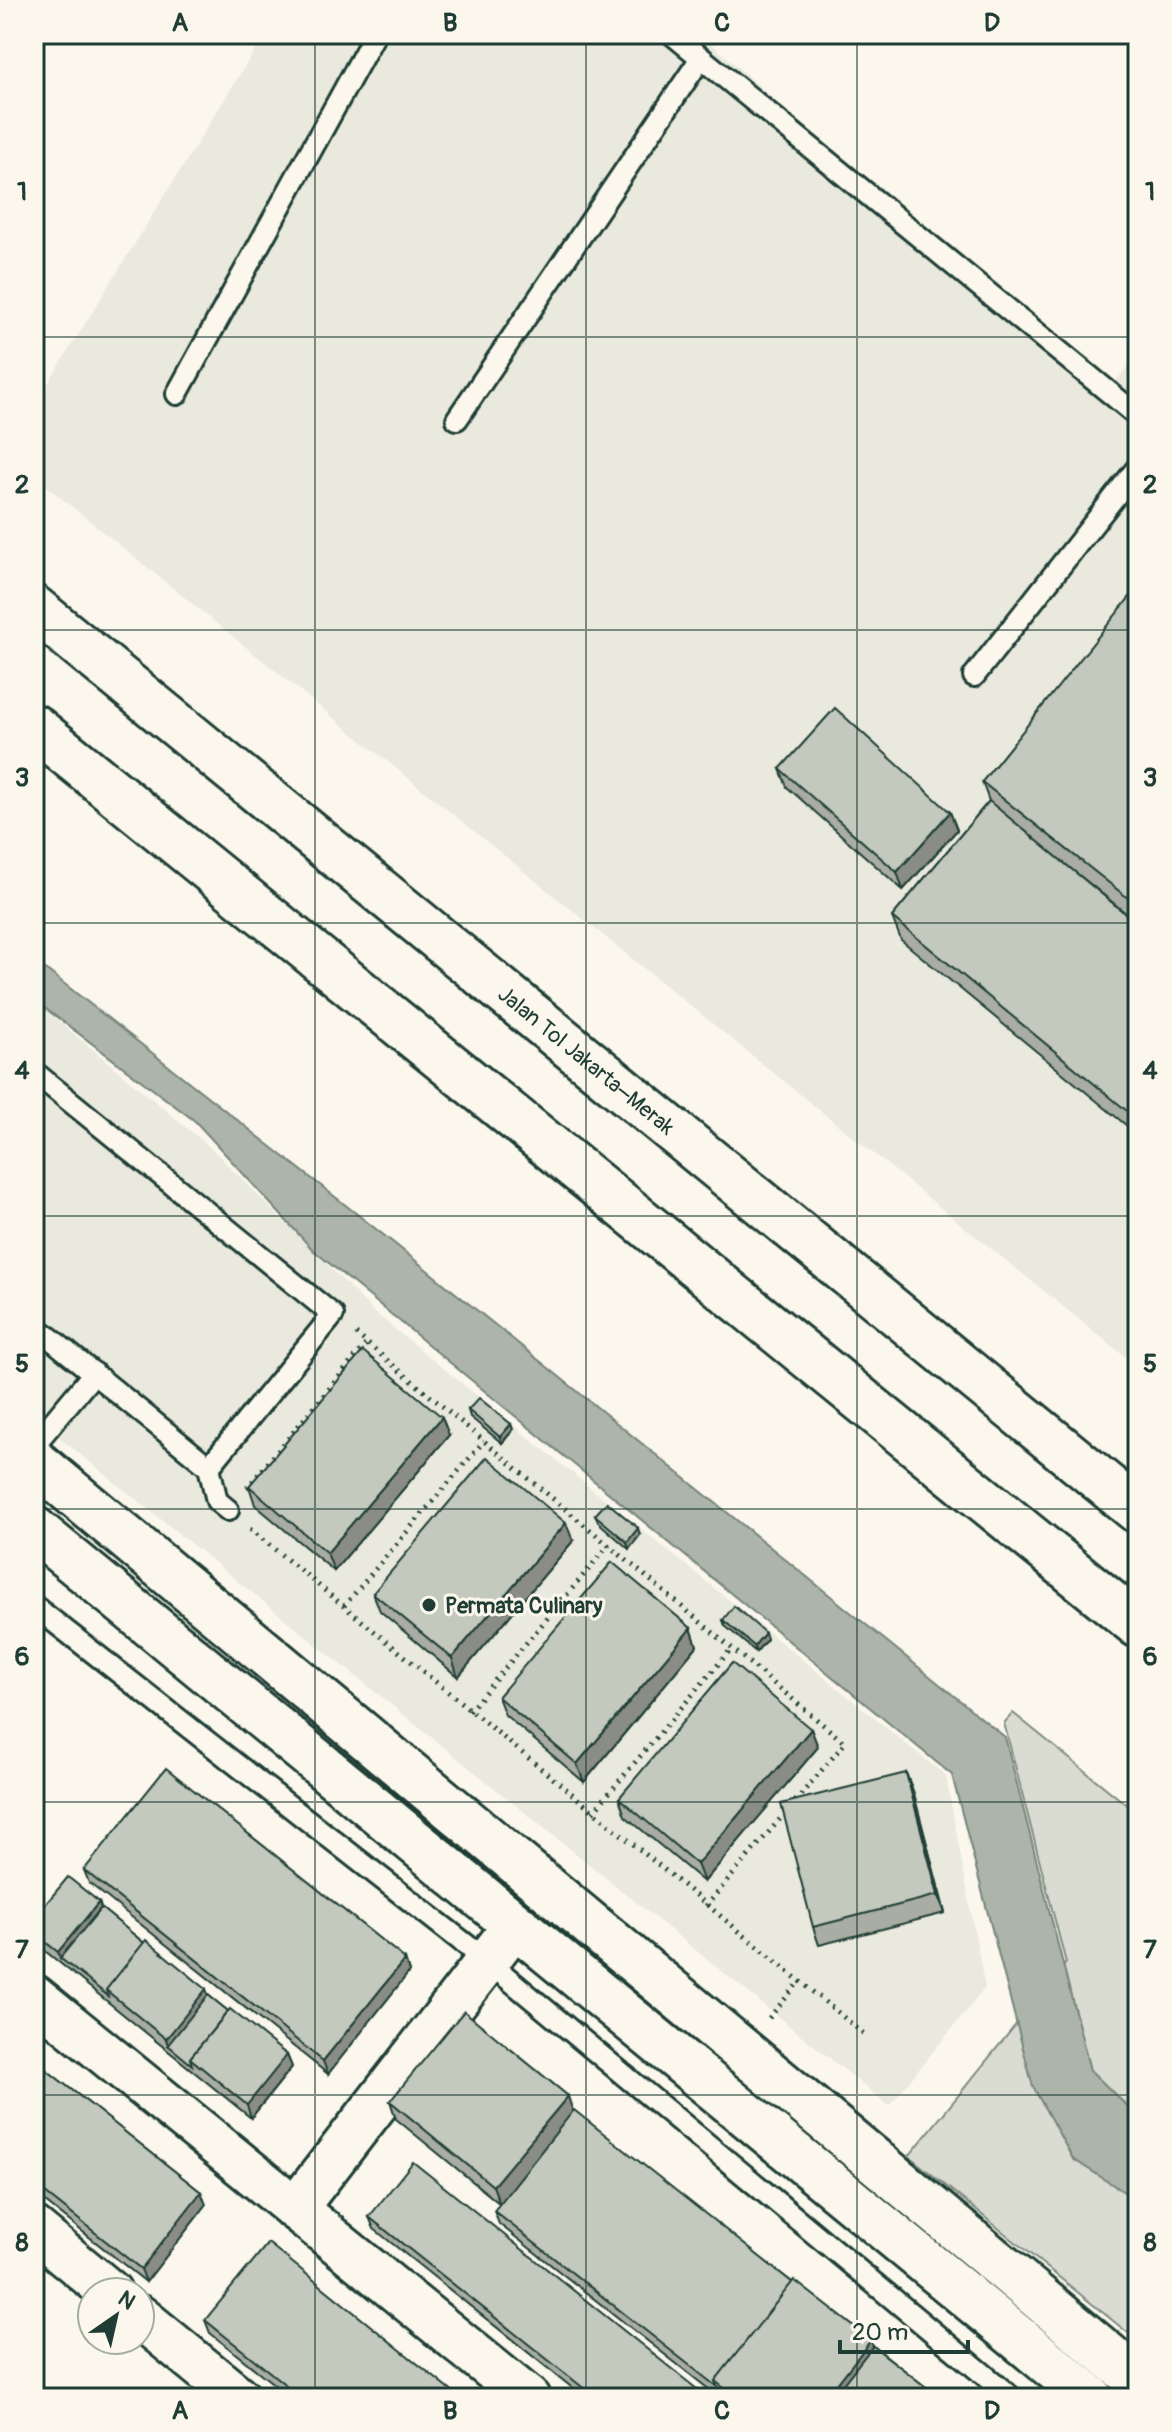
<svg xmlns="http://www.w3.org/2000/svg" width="1172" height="2432" font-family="Pangolin,sans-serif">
	<rect width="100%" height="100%" fill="#fbf7ec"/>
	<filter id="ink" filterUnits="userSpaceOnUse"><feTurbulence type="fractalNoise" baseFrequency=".0125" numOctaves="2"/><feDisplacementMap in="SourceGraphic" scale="16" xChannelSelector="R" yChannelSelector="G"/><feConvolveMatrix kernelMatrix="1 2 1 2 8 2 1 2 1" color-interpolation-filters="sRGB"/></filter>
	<g filter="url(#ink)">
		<g fill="#eae9de">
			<polygon points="265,34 701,34 1103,396 1138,355 1138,1367 34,476 34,406"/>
			<polygon points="34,1001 211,1148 375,1313 946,1776 985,1988 889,2106 34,1417"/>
		</g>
		<polygon fill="#dbdcd1" stroke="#7d8c82" stroke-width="2" points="1013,1713 1138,1814 1138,2341 909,2156 1066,1963 1004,1723"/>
		<polygon fill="#adb4aa" stroke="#74847b" stroke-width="2" points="34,960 395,1244 1005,1737 1090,2070 1138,2117 1138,2201 1073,2159 1033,2087 952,1775 313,1250 195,1121 34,1000"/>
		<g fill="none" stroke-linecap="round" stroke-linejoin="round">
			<g stroke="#1f3d34" stroke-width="26">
				<g id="service">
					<polyline points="672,34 1138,416"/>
					<polyline points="177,394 375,34"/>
					<polyline points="457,419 701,58"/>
					<polyline points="974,676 1138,467"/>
					<polyline points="34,1072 333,1315 209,1467"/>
					<polyline points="34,1325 209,1467 217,1501 228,1510"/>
					<polyline points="34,1445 94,1373"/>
					<polyline points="34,1606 487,1961 1012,2398"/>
				</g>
			</g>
			<g stroke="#1f3d34" stroke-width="48">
				<g id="minor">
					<polyline points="34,1996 528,2398"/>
					<polyline points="295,2209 515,1925"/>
					<polyline points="34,2229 110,2292"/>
					<polyline points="140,2317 239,2398"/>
				</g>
			</g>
			<g stroke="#1f3d34" stroke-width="50">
				<g id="tertiary">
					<polyline points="34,1461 1138,2380"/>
					<polyline points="34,1529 1091,2398"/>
				</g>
			</g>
			<g stroke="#1f3d34" stroke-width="50">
				<g id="motorway">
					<path id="s1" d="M34,608l1104,903"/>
					<polyline points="34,727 1138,1625"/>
				</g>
			</g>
			<g stroke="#1f3d34" stroke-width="5" stroke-dasharray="2 6" stroke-linecap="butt">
				<polyline points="356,1334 845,1743 792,1805"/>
				<polyline points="247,1488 367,1343"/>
				<polyline points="250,1529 864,2034"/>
				<polyline points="344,1606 484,1441"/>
				<polyline points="469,1711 609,1545"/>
				<polyline points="593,1812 732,1648"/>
				<polyline points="706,1906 786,1812"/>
				<polyline points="769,2018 799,1982"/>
			</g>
			<use href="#service" stroke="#fbf7ec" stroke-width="20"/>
			<use href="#minor" stroke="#fbf7ec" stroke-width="42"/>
			<use href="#tertiary" stroke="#fbf7ec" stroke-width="44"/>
			<use href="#motorway" stroke="#fbf7ec" stroke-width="44"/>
		</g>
		<g fill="#a9ada3" stroke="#1f3d34" stroke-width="2">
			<polygon points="1138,587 1138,923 1080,876 1138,924 1138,1135 901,940 892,917 989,801 982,782"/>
			<polygon points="780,769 950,812 957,830 903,890 787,787"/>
			<polygon points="468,1410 511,1424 513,1430 502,1443 470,1417"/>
			<polygon points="449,1435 334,1571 255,1505 249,1486"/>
			<polygon points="595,1515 640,1535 629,1549 598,1522"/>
			<polygon points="573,1541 458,1677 380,1611 373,1593"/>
			<polygon points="723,1620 765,1633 767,1639 756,1652 725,1626"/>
			<polygon points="691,1628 697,1646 584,1782 505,1715 498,1697"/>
			<polygon points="811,1729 818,1747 704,1882 625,1816 619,1798"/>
			<polygon points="906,1773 913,1791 945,1913 819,1945 813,1927"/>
			<polygon points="84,1870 405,1959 409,1972 328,2074 89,1883"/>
			<polygon points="99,1902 101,1908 228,2011 287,2055 292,2067 251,2118 34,1942 34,1918"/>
			<polygon points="34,2060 201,2192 206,2205 146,2282 34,2193"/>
			<polygon points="390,2101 573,2111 940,2398 720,2398 499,2224 494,2211 500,2204 396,2119"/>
			<polygon points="369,2217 708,2398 585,2398 374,2229"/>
			<polygon points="205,2320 460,2398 291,2398 210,2333"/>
		</g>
		<g fill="#898d85" stroke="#1f3d34" stroke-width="2">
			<polygon points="950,812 957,830 903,890 897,872"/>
			<polygon points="442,1417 449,1435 334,1571 327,1553"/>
			<polygon points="511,1424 513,1430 502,1443 500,1437"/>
			<polygon points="566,1523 573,1541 458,1677 452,1658"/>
			<polygon points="638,1528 640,1535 629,1549 627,1542"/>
			<polygon points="691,1628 697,1646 584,1782 577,1764"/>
			<polygon points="765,1633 767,1639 756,1652 754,1646"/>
			<polygon points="811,1729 818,1747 704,1882 697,1864"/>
			<polygon points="906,1773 913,1791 945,1913 938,1895"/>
			<polygon points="99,1902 103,1915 60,1958 58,1952"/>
			<polygon points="405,1959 409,1972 328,2074 323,2061"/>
			<polygon points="206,1989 211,2002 168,2045 166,2039"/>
			<polygon points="287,2055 292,2067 251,2118 247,2105"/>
			<polygon points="568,2096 574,2115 500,2204 493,2186"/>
			<polygon points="201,2192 206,2205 146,2282 141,2269"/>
			<polygon points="871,2340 877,2358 846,2398 826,2398"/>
		</g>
		<g fill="#c4c9be" stroke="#1f3d34" stroke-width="2">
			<polygon points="1138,587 1138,906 982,782"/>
			<polygon points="835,708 950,812 897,872 780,769"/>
			<polygon points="989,801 1138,924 1138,1120 892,917"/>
			<polygon points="363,1351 442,1417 327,1553 249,1486"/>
			<polygon points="479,1398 511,1424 500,1437 468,1410"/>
			<polygon points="487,1457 566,1523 452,1658 373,1593"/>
			<polygon points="607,1502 638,1528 627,1542 595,1515"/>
			<polygon points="612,1562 691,1628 577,1764 498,1697"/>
			<polygon points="734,1606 765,1633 754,1646 723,1620"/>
			<polygon points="732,1663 811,1729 697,1864 619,1798"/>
			<polygon points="166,1768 405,1959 323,2061 84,1870"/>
			<polygon points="906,1773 938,1895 813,1927 781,1804"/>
			<polygon points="68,1877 99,1902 58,1952 34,1933 34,1918"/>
			<polygon points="101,1908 144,1943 106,1990 108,1996 60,1958"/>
			<polygon points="146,1940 206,1989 166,2039 106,1990"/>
			<polygon points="208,1995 228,2011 190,2058 192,2065 168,2045"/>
			<polygon points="230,2009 287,2055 247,2105 190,2058"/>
			<polygon points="464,2011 568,2096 493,2186 390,2101"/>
			<polygon points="34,2060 201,2192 141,2269 34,2184"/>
			<polygon points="574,2110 793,2283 715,2381 717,2387 494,2211"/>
			<polygon points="413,2162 708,2398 596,2398 369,2217"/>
			<polygon points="268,2243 460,2398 302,2398 205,2320"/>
			<polygon points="794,2280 871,2340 826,2398 737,2398 715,2381"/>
			<polygon points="873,2346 940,2398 832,2398"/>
		</g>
	</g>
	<path fill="none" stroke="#1f3d34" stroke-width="2" stroke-opacity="0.55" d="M315,34v2364M586,34v2364M857,34v2364M34,337h1104M34,630h1104M34,923h1104M34,1216h1104M34,1509h1104M34,1802h1104M34,2095h1104"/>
	<circle fill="#1f3d34" stroke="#fbf7ec" stroke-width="3" cx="429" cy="1605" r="8"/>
	<g text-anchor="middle" stroke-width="6" stroke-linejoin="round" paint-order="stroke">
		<g font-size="22" fill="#1f3d34" stroke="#fbf7ec">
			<text dy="8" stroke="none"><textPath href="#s1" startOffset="714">Jalan Tol Jakarta–Merak</textPath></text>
		</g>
		<g font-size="22" font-weight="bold" fill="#1f3d34" stroke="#fbf7ec" text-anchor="start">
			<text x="445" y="1613">Permata Culinary</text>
		</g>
	</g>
	<rect width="1172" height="2432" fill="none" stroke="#fbf7ec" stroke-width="88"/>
	<g transform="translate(116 2316) rotate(34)"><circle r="38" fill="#fbf7ec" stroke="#a3ada2" stroke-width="2"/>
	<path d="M0-6L14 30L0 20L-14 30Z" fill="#1f3d34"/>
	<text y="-12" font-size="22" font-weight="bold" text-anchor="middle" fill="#1f3d34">N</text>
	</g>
	<path d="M840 2340v12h128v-12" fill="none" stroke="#1f3d34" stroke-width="4"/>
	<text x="852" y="2340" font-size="24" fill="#1f3d34" stroke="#fbf7ec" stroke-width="6" paint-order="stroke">20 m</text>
	<rect x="44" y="44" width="1084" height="2344" fill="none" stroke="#1f3d34" stroke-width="3"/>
	<g font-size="26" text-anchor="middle" font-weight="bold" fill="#1f3d34">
		<text x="180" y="31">A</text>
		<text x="450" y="31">B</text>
		<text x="722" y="31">C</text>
		<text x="992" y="31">D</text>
		<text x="22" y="200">1</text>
		<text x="1150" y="200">1</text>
		<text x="22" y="493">2</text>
		<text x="1150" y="493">2</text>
		<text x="22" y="786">3</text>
		<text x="1150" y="786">3</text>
		<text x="22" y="1079">4</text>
		<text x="1150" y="1079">4</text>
		<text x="22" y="1372">5</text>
		<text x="1150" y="1372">5</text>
		<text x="22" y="1665">6</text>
		<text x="1150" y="1665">6</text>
		<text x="22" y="1958">7</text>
		<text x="1150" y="1958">7</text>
		<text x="22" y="2251">8</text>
		<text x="1150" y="2251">8</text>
		<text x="180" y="2419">A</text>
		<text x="450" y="2419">B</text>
		<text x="722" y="2419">C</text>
		<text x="992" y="2419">D</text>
	</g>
</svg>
